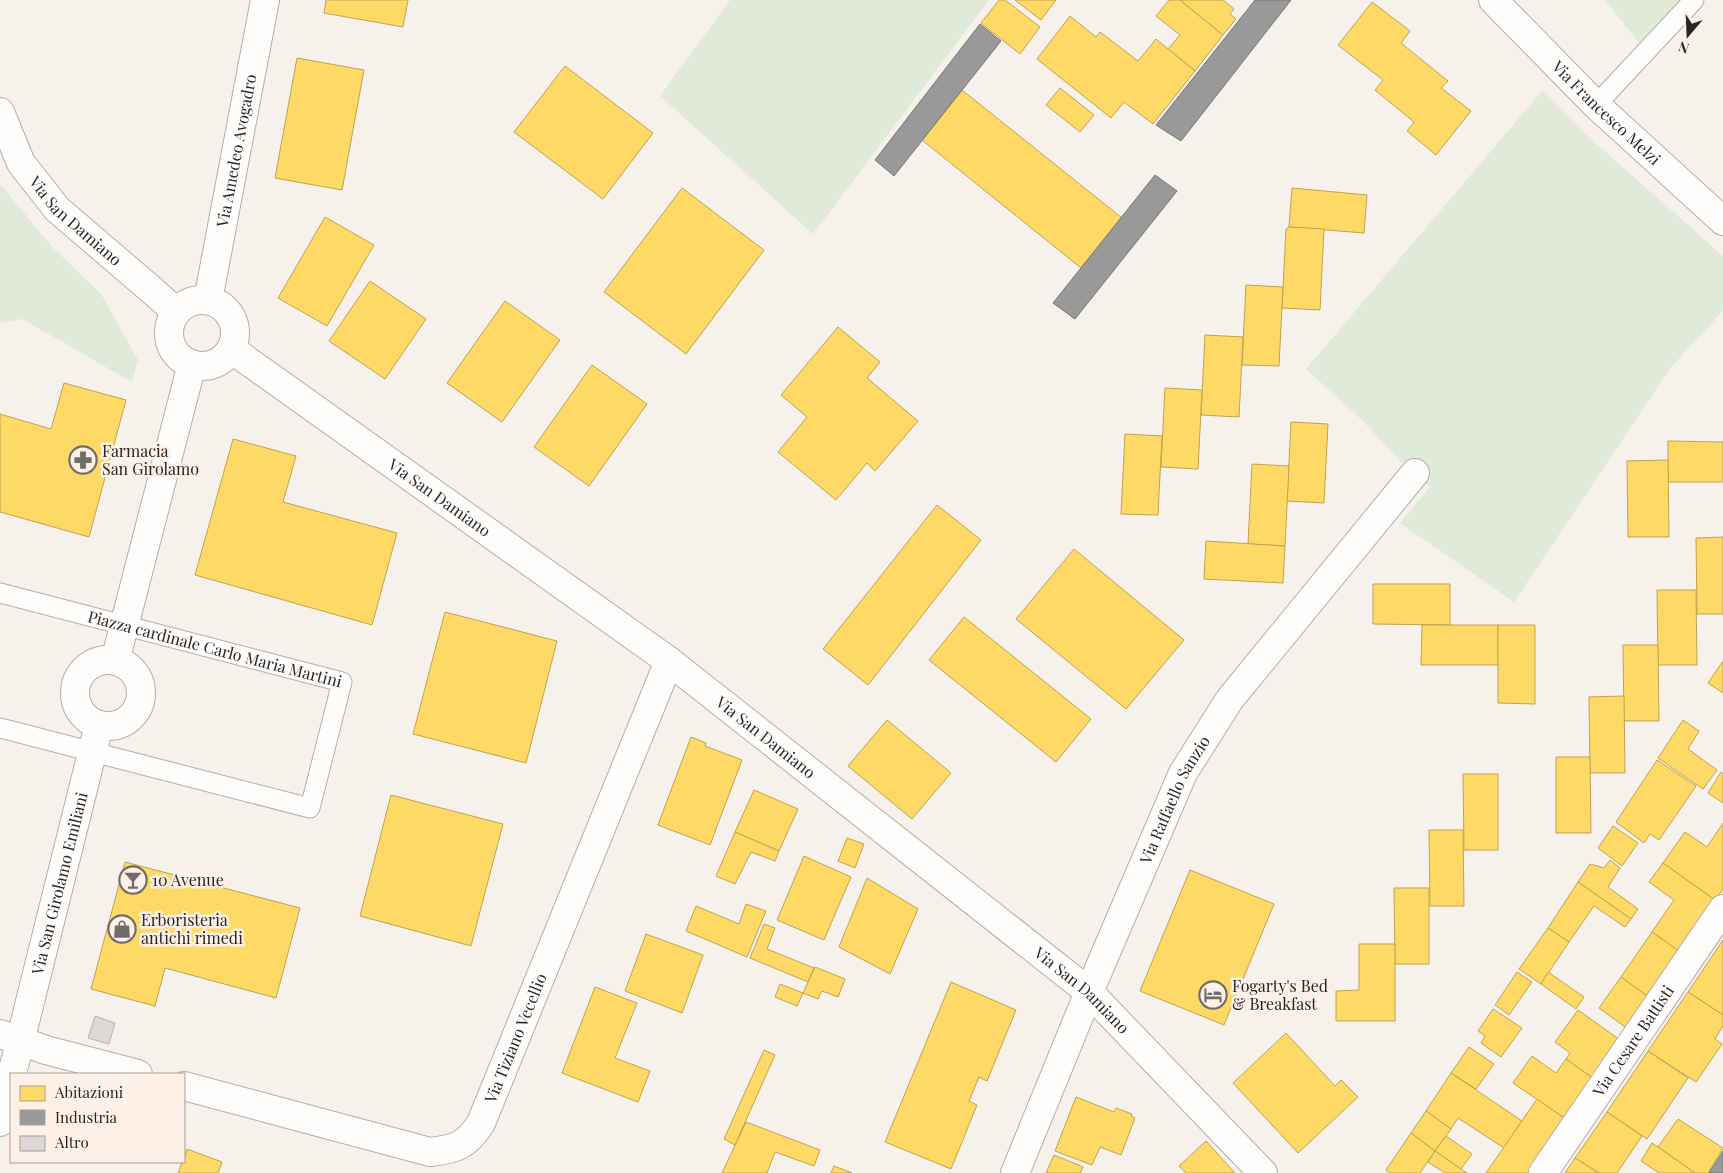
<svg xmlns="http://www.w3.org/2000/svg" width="1723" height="1173" font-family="'Playfair Display',serif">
	<rect width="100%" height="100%" fill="#f7f1ec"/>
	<g fill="#e1e9d9">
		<polygon points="730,0 989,0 813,234 660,96"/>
		<polygon points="1605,0 1681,0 1639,43"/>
		<polygon points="1542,91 1583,132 1723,256 1723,311 1671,367 1514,602 1400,523 1430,487 1401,462 1363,421 1306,369"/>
		<polygon points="0,184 53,248 101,294 138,360 132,382 22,319 0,323"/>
	</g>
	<g fill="#ffd966" stroke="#bfa352">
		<polygon points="326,0 408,0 403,27 324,13"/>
		<polygon points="999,0 1005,0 1040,27 1020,54 981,23"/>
		<polygon points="1015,0 1056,0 1041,20"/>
		<polygon points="1169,0 1180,0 1223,35 1195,71 1168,49 1180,35 1156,16"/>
		<polygon points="1180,0 1223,0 1234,9 1230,14 1236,19 1223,35"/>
		<polygon points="1372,2 1410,31 1401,43 1448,81 1441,88 1471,111 1436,155 1407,131 1414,122 1375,90 1383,80 1338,45"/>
		<polygon points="1070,16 1096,37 1100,32 1138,61 1156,39 1195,71 1153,124 1124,102 1111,118 1037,59"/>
		<polygon points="297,58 364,70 342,190 275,178"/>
		<polygon points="565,66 653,133 603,199 514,132"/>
		<polygon points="1060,88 1094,115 1080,132 1046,105"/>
		<polygon points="962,90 1122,218 1081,268 922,140"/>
		<polygon points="682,188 764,250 686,354 604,292"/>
		<polygon points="1292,188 1367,195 1364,233 1289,227"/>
		<polygon points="325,217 374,245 327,326 278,298"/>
		<polygon points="1289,227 1324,229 1320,310 1282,308 1286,229"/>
		<polygon points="370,281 426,319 385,379 329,341"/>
		<polygon points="1246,285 1283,287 1279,366 1242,365"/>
		<polygon points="505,301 560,340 502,422 447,383"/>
		<polygon points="838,327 880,362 867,378 918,421 875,471 867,463 836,500 778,452 807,417 781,395"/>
		<polygon points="1205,335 1243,337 1239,417 1201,415"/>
		<polygon points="592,365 647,404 589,486 534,447"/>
		<polygon points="64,383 126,400 89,537 0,512 0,414 51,429"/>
		<polygon points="1165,388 1202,390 1198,469 1161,467"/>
		<polygon points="1291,422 1328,424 1324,503 1287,501"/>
		<polygon points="1125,434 1162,436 1158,515 1121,514"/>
		<polygon points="233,439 296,456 283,502 397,533 372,625 195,575"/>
		<polygon points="1668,441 1723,442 1723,482 1668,482"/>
		<polygon points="1668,460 1669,537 1628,537 1627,461"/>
		<polygon points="1252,464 1289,466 1285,546 1248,544"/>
		<polygon points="937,505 981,540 868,685 823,649"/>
		<polygon points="1723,537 1723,614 1697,614 1696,538"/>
		<polygon points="1206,541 1285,546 1283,583 1204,579"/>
		<polygon points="1074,549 1184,640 1126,709 1016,619"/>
		<polygon points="1373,584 1450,584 1450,625 1373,624"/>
		<polygon points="1657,590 1696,590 1697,665 1658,665"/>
		<polygon points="445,612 557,641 526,763 413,734"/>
		<polygon points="964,617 1091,719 1056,762 929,660"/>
		<polygon points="1422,625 1498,625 1498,665 1421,665"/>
		<polygon points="1498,625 1535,625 1535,704 1498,703"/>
		<polygon points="1623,645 1658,645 1659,721 1624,721"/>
		<polygon points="1723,661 1723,693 1708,683"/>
		<polygon points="1624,696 1625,773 1590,773 1589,697"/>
		<polygon points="887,720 951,773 912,819 848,766"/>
		<polygon points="1683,720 1699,731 1688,749 1717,770 1703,789 1658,758"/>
		<polygon points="691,737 706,743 705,746 742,760 710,845 658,825"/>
		<polygon points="1556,757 1590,757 1591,833 1556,833"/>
		<polygon points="1657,760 1696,786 1659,840 1650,834 1644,843 1616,822"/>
		<polygon points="1721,772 1723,774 1723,803 1708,793"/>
		<polygon points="1463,774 1498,774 1498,850 1464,850"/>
		<polygon points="754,790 798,809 779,851 735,832"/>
		<polygon points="391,795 503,824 471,946 360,916"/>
		<polygon points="1723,823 1723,889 1715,900 1663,863 1685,832 1707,847"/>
		<polygon points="1613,826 1638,843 1622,866 1598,848"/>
		<polygon points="1429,830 1463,830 1464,906 1430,906"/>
		<polygon points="735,832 779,851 775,861 751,852 735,884 716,876"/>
		<polygon points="847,838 864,844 855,868 838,861"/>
		<polygon points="804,856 851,877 824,940 777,920"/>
		<polygon points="1610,860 1620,868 1608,887 1638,909 1631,919 1578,882 1590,864 1604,868"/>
		<polygon points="125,862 300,908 276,998 165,968 155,1006 91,989"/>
		<polygon points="1663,863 1715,900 1680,952 1652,932 1674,900 1649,882"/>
		<polygon points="1190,870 1274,904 1224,1025 1140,991"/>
		<polygon points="867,878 918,909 890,974 839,947"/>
		<polygon points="1578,882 1631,919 1625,927 1594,906 1569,942 1548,928"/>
		<polygon points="1394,888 1429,888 1429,964 1395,964"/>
		<polygon points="746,904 766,911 747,957 686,931 696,906 739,924"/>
		<polygon points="764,924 775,928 767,949 814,968 808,982 750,958"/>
		<polygon points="1548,928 1569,942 1541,984 1519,969"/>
		<polygon points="1652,932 1680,952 1650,998 1621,977"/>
		<polygon points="646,934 703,955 682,1013 625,991"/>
		<polygon points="1723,940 1723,1015 1688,992"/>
		<polygon points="1359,944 1395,944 1395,1021 1336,1021 1336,991 1359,990"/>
		<polygon points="815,967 845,979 838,997 822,991 818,999 803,993"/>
		<polygon points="1517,972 1532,982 1509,1015 1495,1005"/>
		<polygon points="1548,972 1584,997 1576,1009 1541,984"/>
		<polygon points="1621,977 1650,998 1628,1029 1599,1008"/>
		<polygon points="951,982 1016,1010 987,1081 979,1077 969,1101 977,1105 951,1169 885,1142"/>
		<polygon points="780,984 803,993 797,1006 775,997"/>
		<polygon points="595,987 637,1003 615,1058 650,1071 638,1102 562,1073"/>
		<polygon points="1688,992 1723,1015 1723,1026 1715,1039 1722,1044 1696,1082 1648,1051"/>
		<polygon points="1493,1009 1522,1028 1501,1057 1481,1043 1485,1036 1478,1031"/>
		<polygon points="1578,1010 1620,1040 1594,1079 1566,1059 1570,1053 1555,1042"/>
		<polygon points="1286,1033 1335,1086 1341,1080 1358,1097 1298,1153 1233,1083"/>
		<polygon points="1469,1047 1494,1064 1476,1089 1451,1073"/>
		<polygon points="764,1050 775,1055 735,1145 724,1139"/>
		<polygon points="1648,1051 1688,1078 1647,1139 1607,1112"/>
		<polygon points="1532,1056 1556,1073 1566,1059 1594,1079 1567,1120 1513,1083"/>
		<polygon points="1451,1073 1522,1121 1504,1148 1458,1118 1451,1129 1426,1111"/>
		<polygon points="1076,1097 1114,1112 1116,1108 1132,1114 1131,1116 1135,1118 1121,1155 1100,1147 1092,1165 1055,1151"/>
		<polygon points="1537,1099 1567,1120 1531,1173 1486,1173"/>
		<polygon points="1426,1111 1451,1129 1435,1151 1411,1133"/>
		<polygon points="1607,1112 1642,1136 1617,1173 1599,1173 1575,1158"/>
		<polygon points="1678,1119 1723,1148 1708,1173 1695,1173 1658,1147"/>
		<polygon points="746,1122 820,1150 814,1166 775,1152 767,1173 722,1173"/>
		<polygon points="1411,1133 1435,1151 1420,1173 1390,1173 1386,1170"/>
		<polygon points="1446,1136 1472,1154 1461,1169 1435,1151"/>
		<polygon points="1206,1141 1235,1173 1186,1173 1179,1166"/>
		<polygon points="1652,1143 1658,1147 1695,1173 1659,1173 1641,1161"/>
		<polygon points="187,1149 222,1162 218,1173 178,1173 182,1162 184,1162"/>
		<polygon points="1435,1151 1461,1169 1467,1173 1445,1173 1428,1162"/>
		<polygon points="1054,1155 1083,1167 1080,1173 1046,1173"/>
		<polygon points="1575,1158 1599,1173 1565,1173"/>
		<polygon points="834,1166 852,1173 831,1173"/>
	</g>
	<g fill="#999" stroke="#777675">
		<polygon points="1255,0 1291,0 1181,141 1156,125"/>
		<polygon points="980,24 1001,41 894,176 875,160"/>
		<polygon points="1155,175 1177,191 1075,319 1053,303"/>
		<polygon points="1723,1151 1723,1173 1709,1173"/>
	</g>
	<polygon fill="#ddd8d5" stroke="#b8b2b0" points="95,1016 115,1023 109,1044 88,1038"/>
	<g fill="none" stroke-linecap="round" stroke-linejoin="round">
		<g stroke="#b3aeaa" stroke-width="21">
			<g id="lane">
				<polyline points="1596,105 1694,0"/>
				<path id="s1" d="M0,593l342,89 -32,126 -310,-80"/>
			</g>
		</g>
		<g stroke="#b3aeaa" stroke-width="30">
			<g id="street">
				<path id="s2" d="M1493,0l103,105 127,116"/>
				<path id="s3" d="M0,112l21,51 36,46 97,83 22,20"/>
				<circle cx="202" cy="333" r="33"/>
				<path id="s4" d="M208,300l57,-300"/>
				<path id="s5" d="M231,349l438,312 420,331 174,181"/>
				<circle cx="108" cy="693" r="33"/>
				<polyline points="115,661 192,364"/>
				<polyline points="0,1034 46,1050 138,1074"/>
				<path id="s6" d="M184,1086l246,66c26,-3 36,-6 51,-29l188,-462"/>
				<path id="s7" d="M0,1122l99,-397"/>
				<path id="s8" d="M1015,1173l74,-181 94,-219 47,-74 185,-226"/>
				<path id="s9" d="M1543,1173l180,-264"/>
			</g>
		</g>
		<use href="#lane" stroke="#fefdfc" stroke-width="19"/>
		<use href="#street" stroke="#fefdfc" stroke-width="28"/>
	</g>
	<defs>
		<g id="pharmacy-ring" transform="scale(1.4375)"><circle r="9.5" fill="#fcf0e7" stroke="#716c69" stroke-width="1.5"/><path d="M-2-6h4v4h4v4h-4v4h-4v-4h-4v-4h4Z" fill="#716c69"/></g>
		<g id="bar-ring" transform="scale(1.4375)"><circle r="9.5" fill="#fcf0e7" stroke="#716c69" stroke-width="1.5"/><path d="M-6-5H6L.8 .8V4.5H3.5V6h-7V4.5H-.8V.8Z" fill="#716c69"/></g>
		<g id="shop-ring" transform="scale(1.4375)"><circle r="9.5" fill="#fcf0e7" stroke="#716c69" stroke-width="1.5"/><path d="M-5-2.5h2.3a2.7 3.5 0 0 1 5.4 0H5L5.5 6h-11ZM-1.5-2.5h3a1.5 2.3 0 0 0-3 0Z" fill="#716c69"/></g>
		<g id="hotel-ring" transform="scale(1.4375)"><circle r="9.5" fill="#fcf0e7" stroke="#716c69" stroke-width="1.5"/><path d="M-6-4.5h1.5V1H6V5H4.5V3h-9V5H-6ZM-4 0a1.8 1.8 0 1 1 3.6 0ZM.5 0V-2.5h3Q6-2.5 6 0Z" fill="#716c69"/></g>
	</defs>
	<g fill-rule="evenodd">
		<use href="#pharmacy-ring" x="83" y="460"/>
		<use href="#bar-ring" x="133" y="880"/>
		<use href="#shop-ring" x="122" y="929"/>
		<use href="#hotel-ring" x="1213" y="995"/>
	</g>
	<g text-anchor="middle" stroke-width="5" stroke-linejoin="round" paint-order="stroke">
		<g font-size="16" fill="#292522" stroke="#fcf0e7">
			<text dy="6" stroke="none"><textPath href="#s2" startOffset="160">Via Francesco Melzi</textPath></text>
			<text dy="6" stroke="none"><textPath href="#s4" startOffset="152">Via Amedeo Avogadro</textPath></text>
			<text dy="6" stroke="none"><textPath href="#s3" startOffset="135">Via San Damiano</textPath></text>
			<text dy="6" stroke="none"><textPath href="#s5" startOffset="256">Via San Damiano</textPath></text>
			<text dy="6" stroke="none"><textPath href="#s1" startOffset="222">Piazza cardinale Carlo Maria Martini</textPath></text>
			<text dy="6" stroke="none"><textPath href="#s5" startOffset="661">Via San Damiano</textPath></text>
			<text dy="6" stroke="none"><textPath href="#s8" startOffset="406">Via Raffaello Sanzio</textPath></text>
			<text dy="6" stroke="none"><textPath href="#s7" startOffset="246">Via San Girolamo Emiliani</textPath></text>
			<text dy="6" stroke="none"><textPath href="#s5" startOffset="1066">Via San Damiano</textPath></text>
			<text dy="6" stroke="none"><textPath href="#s6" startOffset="408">Via Tiziano Vecellio</textPath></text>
			<text dy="6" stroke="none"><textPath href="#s9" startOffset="160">Via Cesare Battisti</textPath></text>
		</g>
		<g font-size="16" fill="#292522" stroke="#fcf0e7" text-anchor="start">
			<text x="102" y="457">Farmacia<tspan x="102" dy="18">San Girolamo</tspan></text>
			<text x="152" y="886">10 Avenue</text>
			<text x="141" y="926">Erboristeria<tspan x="141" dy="18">antichi rimedi</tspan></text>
			<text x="1232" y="992">Fogarty's Bed<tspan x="1232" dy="18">&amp; Breakfast</tspan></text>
		</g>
	</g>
	<rect x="10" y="1073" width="175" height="90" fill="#fcf0e7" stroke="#a89f98"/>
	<rect x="20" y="1086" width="25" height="15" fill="#ffd966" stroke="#a89f98"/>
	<text x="55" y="1098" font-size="15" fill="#292522">Abitazioni</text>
	<rect x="20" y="1110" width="25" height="15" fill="#999999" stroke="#a89f98"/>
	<text x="55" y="1123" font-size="15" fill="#292522">Industria</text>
	<rect x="20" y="1136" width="25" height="15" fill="#ddd8d5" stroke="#a89f98"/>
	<text x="55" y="1148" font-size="15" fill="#292522">Altro</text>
	<g transform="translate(1688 35) rotate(199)" stroke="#fcf0e7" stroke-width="4" paint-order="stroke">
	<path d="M0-4L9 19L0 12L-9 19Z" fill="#292522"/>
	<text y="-8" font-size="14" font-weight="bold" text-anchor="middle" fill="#292522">N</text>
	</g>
</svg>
